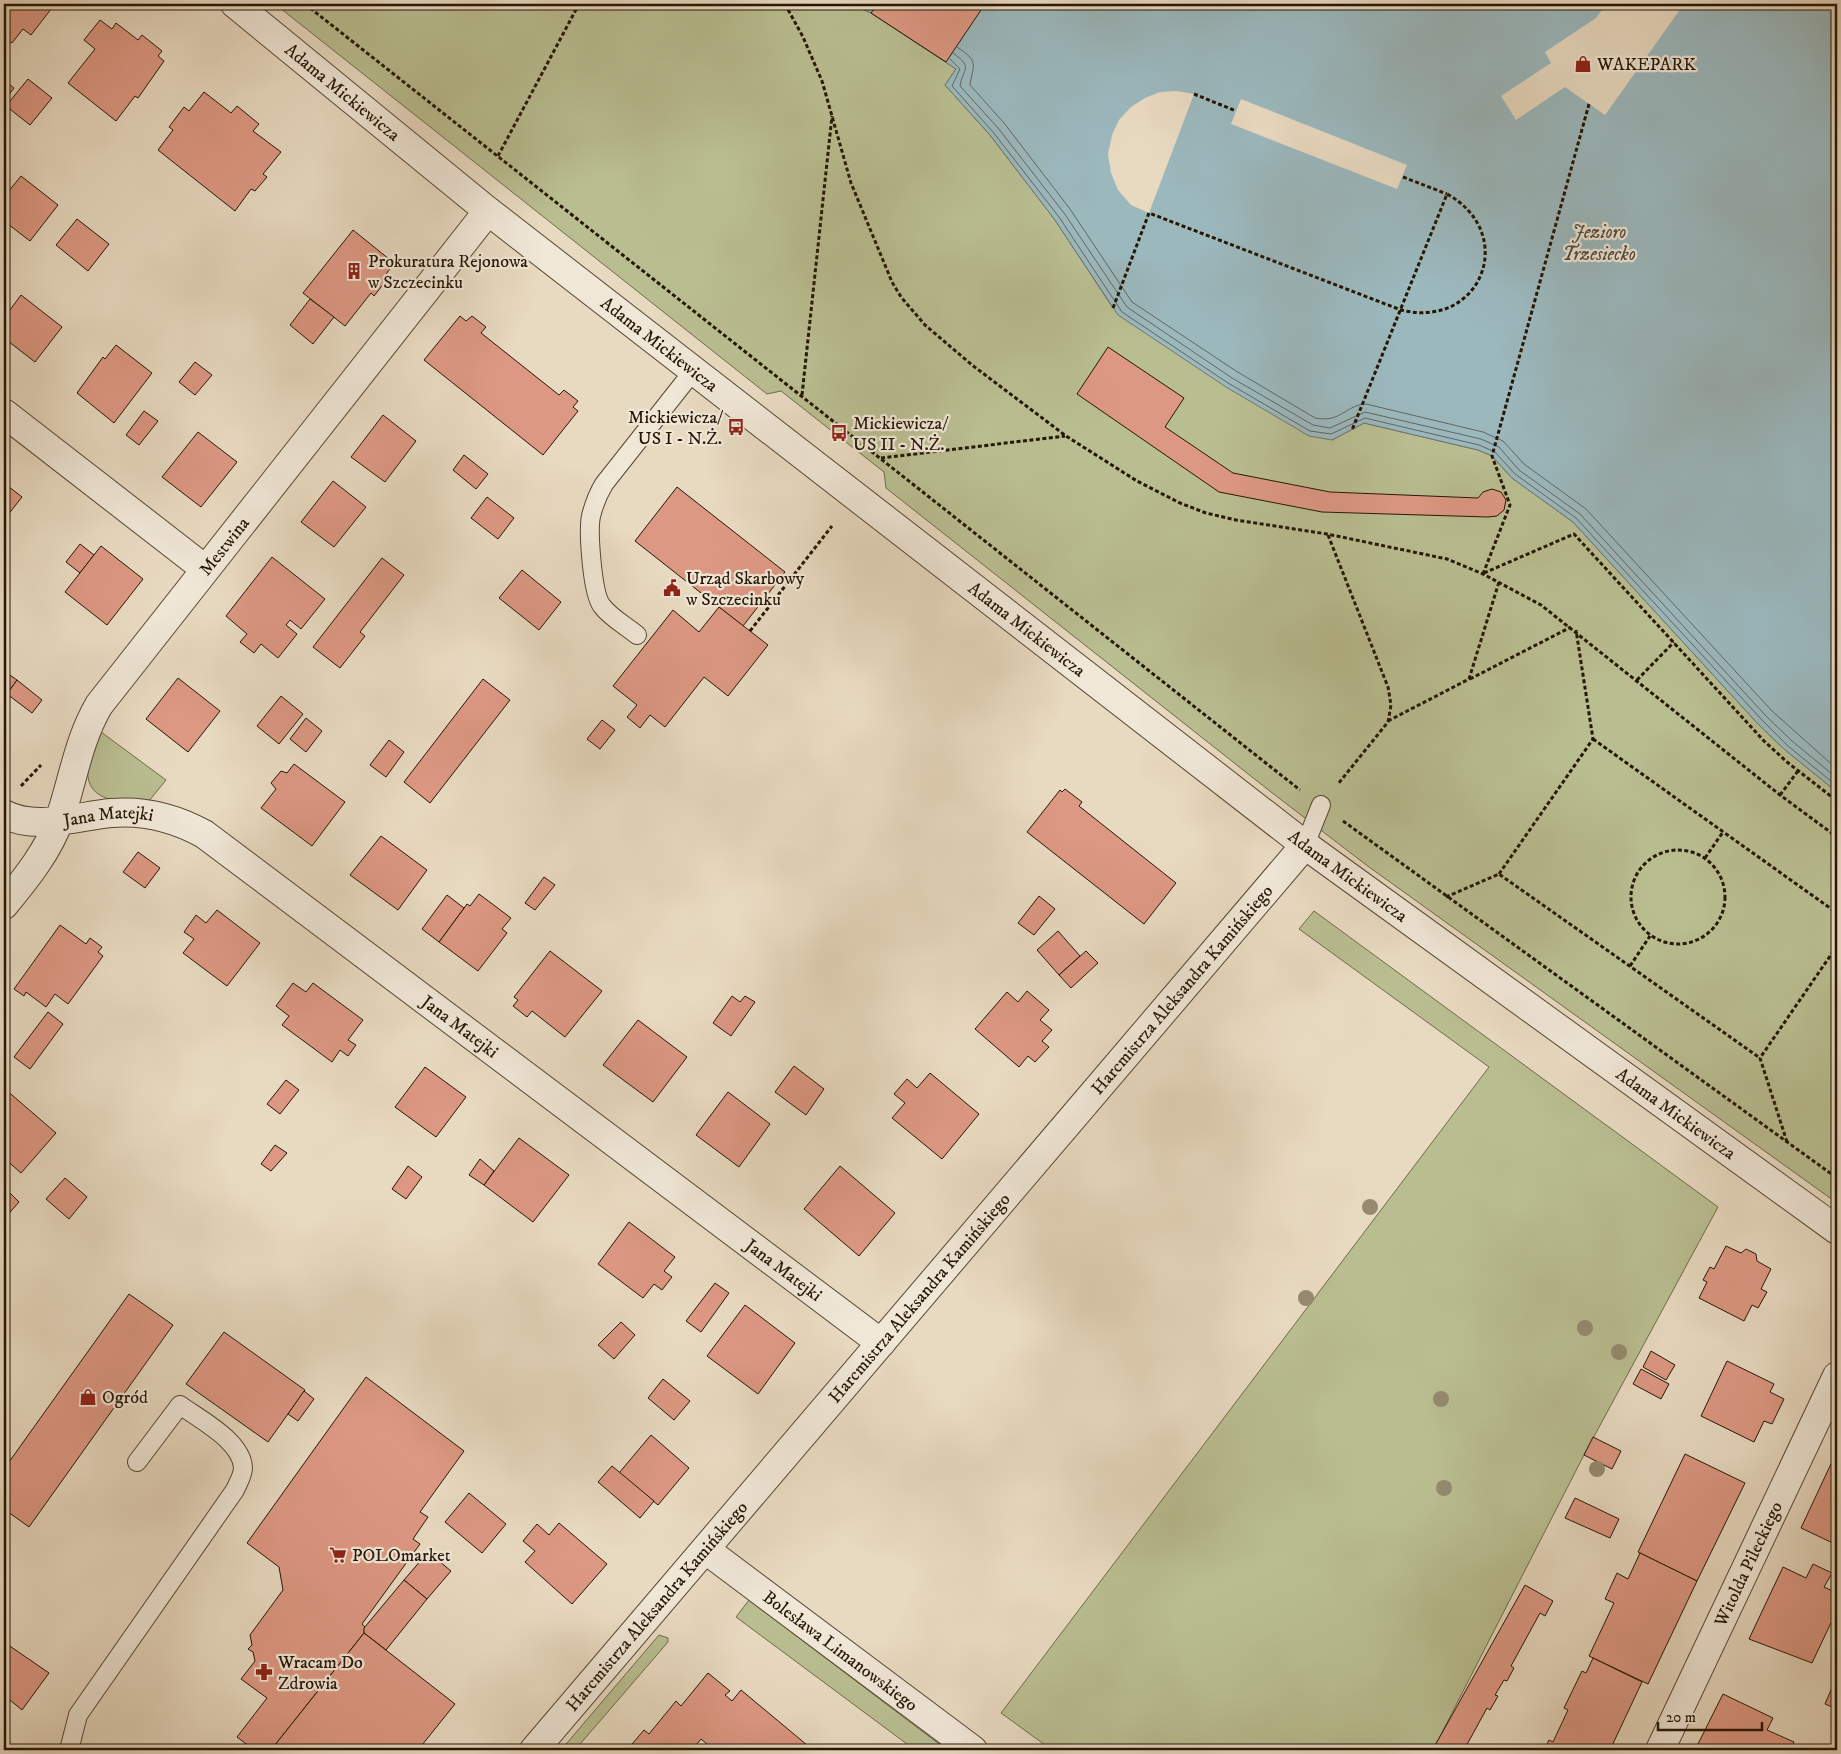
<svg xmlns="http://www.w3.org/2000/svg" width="1841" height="1754" font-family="'IM FELL DW Pica',serif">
	<rect width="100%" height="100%" fill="#e8dac1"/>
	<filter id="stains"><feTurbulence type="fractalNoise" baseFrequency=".004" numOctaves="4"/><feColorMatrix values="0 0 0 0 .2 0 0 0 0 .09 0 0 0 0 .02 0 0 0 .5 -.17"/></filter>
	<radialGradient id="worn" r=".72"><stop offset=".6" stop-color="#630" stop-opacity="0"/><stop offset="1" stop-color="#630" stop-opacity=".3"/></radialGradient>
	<g fill="#b9be91" stroke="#6f6a4a">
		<polygon points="275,4 851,4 871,13 956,69 945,85 990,135 1055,220 1113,308 1332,440 1364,423 1478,450 1492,456 1512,478 1573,522 1758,724 1784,749 1837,792 1837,1203 1369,867 1271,792 886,488 884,472 781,391 767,394"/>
		<path d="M97,729l69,51 -17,21c-13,0 -31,2 -43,-3 -31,-11 -15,-48 -9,-69z"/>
		<polygon points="1314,911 1718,1207 1584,1455 1433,1750 1052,1750 1001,1713 1489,1067 1299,929"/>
		<polygon points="749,1600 947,1750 915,1750 736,1617"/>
		<polygon points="659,1635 668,1638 668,1642 575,1750 561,1750"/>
	</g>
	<polygon fill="#9bb8bd" stroke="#6c7773" points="851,4 1837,4 1837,792 1784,749 1758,724 1573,522 1512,478 1492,456 1478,450 1364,423 1332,440 1309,436 1226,387 1118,315 1055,220 990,135 945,85 956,69 871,13"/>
	<g fill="#e8dac1">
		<polygon points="1606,4 1684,4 1605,115 1565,87 1516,120 1501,96 1551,63 1545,52 1596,18"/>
		<polygon points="1177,91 1194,94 1149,213 1131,205 1118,190 1111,173 1108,154 1112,135 1119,120 1131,107 1145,98 1160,92"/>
		<polygon points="1241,99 1407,165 1397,189 1231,124"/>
	</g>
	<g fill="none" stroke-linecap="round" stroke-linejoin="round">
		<g stroke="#606760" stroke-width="1">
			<path d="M957,47c23,15 16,17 13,38l34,38 66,86 62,93 104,69 79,47c27,5 30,-13 51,-14l117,28 20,9 21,23 62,45 186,202 65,58"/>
			<path d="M953,53c21,15 10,15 7,33l38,42 66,85 63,94 105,71 81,47 17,3 35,-16 116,27 18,8 20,23 61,44 186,202 26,25 45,37"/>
			<polyline points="950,59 960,69 952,86 993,132 1059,217 1122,312 1228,383 1310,431 1331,434 1365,418 1479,445 1495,452 1515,474 1576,518 1762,720 1788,746 1837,786"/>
		</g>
	</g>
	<g fill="#dd9883" stroke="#251604">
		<polygon points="4,4 55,4 31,35 23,29 12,43 4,37"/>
		<polygon points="878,4 985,4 946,62 871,13"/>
		<polygon points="100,20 112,29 116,23 138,40 142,35 162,51 158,56 164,61 138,98 135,96 116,121 68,83 95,49 84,40"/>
		<polygon points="28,79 52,98 30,125 6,106"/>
		<polygon points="4,80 14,88 4,101"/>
		<polygon points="204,92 231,113 237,106 259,124 253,131 281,152 263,174 267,177 255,191 251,189 235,211 158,150 173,130 169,127 184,107 189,111"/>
		<polygon points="21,176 58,205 30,241 4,221 4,197"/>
		<polygon points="77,219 109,244 88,271 56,245"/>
		<polygon points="353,230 394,263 382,280 385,282 374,296 371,293 345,326 303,293"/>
		<polygon points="21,295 62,327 35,362 4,338 4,318"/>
		<polygon points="310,299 334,317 313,344 290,325"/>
		<polygon points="460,316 466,321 472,316 486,327 481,333 559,395 564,390 578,401 573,407 578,411 543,455 424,360"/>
		<polygon points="116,345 152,373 114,423 77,393 103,357 105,359"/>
		<polygon points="1108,347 1184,398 1165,427 1233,473 1330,492 1478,498 1483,492 1492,489 1501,492 1506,500 1504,510 1497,516 1488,517 1322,512 1219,492 1077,394"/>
		<polygon points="195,362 212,375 195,395 179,382"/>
		<polygon points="144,411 158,421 139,445 126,435"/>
		<polygon points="383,415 416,441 385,482 351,457"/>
		<polygon points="198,432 237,462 201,507 162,477"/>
		<polygon points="464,455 488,474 476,489 453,470"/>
		<polygon points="333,481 366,507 334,547 301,522"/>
		<polygon points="4,483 22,497 4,520"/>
		<polygon points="677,487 785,572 743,626 635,541"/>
		<polygon points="487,497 514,518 498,539 471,518"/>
		<polygon points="80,544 94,555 80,573 66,562"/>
		<polygon points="101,546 143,579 107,625 65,592"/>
		<polygon points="272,557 325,599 301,629 290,620 286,625 297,634 278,658 261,644 254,653 240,642 247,634 226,616"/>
		<polygon points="382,558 404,575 360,632 365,636 340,668 313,647"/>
		<polygon points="522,570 561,602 539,630 499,598"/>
		<polygon points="719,607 768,645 728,696 704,677 665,727 650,715 640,728 627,717 637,705 613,686 673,610 699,632"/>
		<polygon points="4,671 17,680 4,698"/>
		<polygon points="178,678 220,711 188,752 146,719"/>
		<polygon points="483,679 510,700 430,803 404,782"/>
		<polygon points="17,680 42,700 32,713 7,694"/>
		<polygon points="281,696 303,714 279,744 257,726"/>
		<polygon points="306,718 322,731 306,752 290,739"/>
		<polygon points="602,720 615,730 600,749 587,739"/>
		<polygon points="389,740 404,752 386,777 370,765"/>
		<polygon points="294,764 345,802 312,846 261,808 276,789 271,783 281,771 287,773"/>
		<polygon points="1065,789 1082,802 1079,806 1176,883 1144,924 1027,832 1060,790 1062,792"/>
		<polygon points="381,836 427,870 398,910 350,875"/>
		<polygon points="138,852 160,868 145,888 123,872"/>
		<polygon points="544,877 555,885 535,910 525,903"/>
		<polygon points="479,894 511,918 502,929 507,933 478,971 439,942 467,904 470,906"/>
		<polygon points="447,895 464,908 439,942 422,929"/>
		<polygon points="1039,896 1055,909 1034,935 1018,923"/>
		<polygon points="217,910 260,943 227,986 183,953 194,939 184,932 196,915 206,923"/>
		<polygon points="60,925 86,944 90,938 102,947 98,952 103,956 68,1004 55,994 46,1007 26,992 24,996 14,989"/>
		<polygon points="1058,931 1080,956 1059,975 1037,950"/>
		<polygon points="550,951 602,991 565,1037 532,1011 527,1017 513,1006 518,1000 514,997"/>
		<polygon points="1086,951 1098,963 1071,988 1059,975"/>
		<polygon points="293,983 306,992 313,983 363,1020 348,1040 356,1045 348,1056 340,1050 332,1062 282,1025 289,1016 276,1006"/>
		<polygon points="1027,991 1049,1010 1040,1020 1052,1030 1042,1041 1049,1047 1035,1062 1028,1056 1019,1067 975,1029 1007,992 1018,1002"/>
		<polygon points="732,996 740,1002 745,996 755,1002 731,1036 713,1023"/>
		<polygon points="48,1012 63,1024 30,1069 14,1057"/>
		<polygon points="638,1020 687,1057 653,1102 603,1065"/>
		<polygon points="794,1066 824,1089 806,1115 775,1092"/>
		<polygon points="425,1067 466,1097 436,1137 395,1107"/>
		<polygon points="930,1073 979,1114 942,1159 892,1118 905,1103 894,1094 907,1079 917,1088"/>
		<polygon points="286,1080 299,1090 280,1114 267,1104"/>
		<polygon points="5,1089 56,1133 21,1173 4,1158"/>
		<polygon points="728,1092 770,1124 739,1167 696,1135"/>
		<polygon points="519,1138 569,1175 533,1222 484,1185"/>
		<polygon points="275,1145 287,1153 271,1171 261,1164"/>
		<polygon points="480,1159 494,1171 484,1185 469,1175"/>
		<polygon points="408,1166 422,1177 406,1199 392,1189"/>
		<polygon points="840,1166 895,1213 859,1256 804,1209"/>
		<polygon points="65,1178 87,1197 69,1219 46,1199"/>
		<polygon points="7,1190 19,1202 4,1219 4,1193"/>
		<polygon points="629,1222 675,1257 664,1271 672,1277 662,1290 654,1284 643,1298 598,1264"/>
		<polygon points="1726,1246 1741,1253 1746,1249 1756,1254 1757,1261 1771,1269 1761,1289 1767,1292 1758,1308 1752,1305 1744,1321 1699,1298 1707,1282 1703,1280 1710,1267 1714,1269"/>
		<polygon points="715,1283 729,1293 701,1332 686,1321"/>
		<polygon points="129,1294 173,1325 29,1527 4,1509 4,1469"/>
		<polygon points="745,1305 795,1343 758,1394 707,1356"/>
		<polygon points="621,1322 635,1335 614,1359 598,1345"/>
		<polygon points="224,1332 305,1390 268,1442 186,1384"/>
		<polygon points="1651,1351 1675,1365 1666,1380 1643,1367"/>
		<polygon points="1727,1361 1774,1384 1770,1392 1784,1399 1772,1424 1764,1421 1754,1442 1701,1416"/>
		<polygon points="1641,1369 1669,1384 1661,1399 1633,1384"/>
		<polygon points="366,1377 464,1451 420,1512 428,1517 413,1539 420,1544 362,1624 365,1627 364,1633 271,1750 254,1750 237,1737 267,1698 241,1679 255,1661 253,1652 248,1649 252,1645 250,1635 283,1590 279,1567 247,1543"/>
		<polygon points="663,1379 690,1401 674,1420 648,1398"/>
		<polygon points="304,1391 314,1399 298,1421 288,1414"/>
		<polygon points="651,1435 689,1468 658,1505 619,1473"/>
		<polygon points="1593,1437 1621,1451 1612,1469 1584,1455"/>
		<polygon points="1837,1451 1837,1545 1801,1528"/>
		<polygon points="1685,1454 1745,1483 1697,1581 1638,1552"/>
		<polygon points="612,1466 654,1501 640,1518 598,1482"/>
		<polygon points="469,1493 506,1524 482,1553 445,1522"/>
		<polygon points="1575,1498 1619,1519 1610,1538 1565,1518"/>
		<polygon points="559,1523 607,1564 572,1604 525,1562 535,1551 523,1541 537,1524 549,1535"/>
		<polygon points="428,1552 451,1571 427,1599 404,1580"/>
		<polygon points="1640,1553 1697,1581 1648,1684 1589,1656 1614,1603 1605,1599 1617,1573 1628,1579"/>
		<polygon points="1813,1564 1832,1573 1824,1587 1837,1593 1837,1610 1812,1663 1749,1639 1783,1567 1806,1578"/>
		<polygon points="404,1580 427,1599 386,1650 364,1633 364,1628"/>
		<polygon points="1525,1585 1553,1601 1545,1616 1540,1613 1511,1666 1514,1668 1507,1681 1504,1680 1495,1695 1498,1696 1490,1710 1487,1708 1464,1750 1435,1750 1433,1749"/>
		<polygon points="364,1633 455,1704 418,1750 271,1750"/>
		<polygon points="4,1642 49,1673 22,1710 4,1695"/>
		<polygon points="1593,1658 1642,1682 1610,1750 1544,1750 1549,1740 1553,1742 1568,1710 1564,1708 1582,1671 1586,1673"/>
		<polygon points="708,1673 730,1691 725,1695 732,1701 741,1690 813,1750 714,1750 701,1739 692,1750 627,1750 644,1730 649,1734 676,1701 681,1706"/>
		<polygon points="1837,1676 1837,1709 1825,1704"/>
		<polygon points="1723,1694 1773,1718 1767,1730 1794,1742 1791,1750 1695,1750"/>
	</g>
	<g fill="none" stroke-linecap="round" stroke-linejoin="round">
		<g stroke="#564733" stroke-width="20">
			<g id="lane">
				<path d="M637,635c-11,-9 -27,-18 -35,-29 -10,-12 -14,-75 -11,-90 3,-12 7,-22 13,-32l90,-114"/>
				<polyline points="1305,845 1321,805"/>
				<path d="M69,1750l9,-35 157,-225c3,-7 8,-15 8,-22 -1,-27 -44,-49 -63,-63l-43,57"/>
			</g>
		</g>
		<g stroke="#564733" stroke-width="30">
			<g id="street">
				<path id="s1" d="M235,4l253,207 817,634 532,385"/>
				<polyline points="4,413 205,569"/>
				<path id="s2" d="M4,814c31,17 74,2 107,-1 34,-3 64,5 93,21l677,509"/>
				<path id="s3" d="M4,905c21,-25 45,-55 56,-87 13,-38 18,-77 39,-113l389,-494"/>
				<path id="s4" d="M706,1550l267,200"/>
				<path id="s5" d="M534,1750l771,-905"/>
				<path id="s6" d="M1660,1750l177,-374"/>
			</g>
		</g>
		<g stroke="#251604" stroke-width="3" stroke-dasharray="4 2.5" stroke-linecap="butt">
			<polyline points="305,4 1300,790"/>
			<polyline points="785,4 803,37 822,81 851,183 892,282 901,297 925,325 972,365 1066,436 1137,481 1180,503 1206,513 1236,520 1327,534 1447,559 1483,574 1541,605 1780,795 1837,837"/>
			<polyline points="1194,94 1236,111"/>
			<polyline points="498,156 579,4"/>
			<polyline points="1403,177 1447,194"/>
			<path d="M1113,308l36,-95 252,97c80,20 118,-76 46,-116l-95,236"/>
			<polyline points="802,395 832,116"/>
			<polyline points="881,458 1065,436"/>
			<polyline points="1328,535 1388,687 1391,705 1388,722 1338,784"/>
			<polyline points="1484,573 1574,534 1764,741 1787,762 1837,801"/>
			<polyline points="1483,574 1510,505 1492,456 1589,104"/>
			<polyline points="750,631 832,526"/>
			<polyline points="1470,679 1571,627"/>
			<polyline points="1637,680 1674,642"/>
			<polyline points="1388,721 1469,679 1499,582"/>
			<polyline points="1593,739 1837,913"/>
			<polyline points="21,786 41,765"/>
			<polyline points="1780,795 1798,771"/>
			<polyline points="1343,821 1837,1178"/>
			<circle cx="1678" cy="897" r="47"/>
			<polyline points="1705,858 1723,832"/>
			<polyline points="1499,874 1593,739 1576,630"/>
			<polyline points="1446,897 1499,874 1760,1058"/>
			<polyline points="1630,966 1650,936"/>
			<polyline points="1787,1142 1760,1058 1837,946"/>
		</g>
		<use href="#lane" stroke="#f0e7d7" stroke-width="18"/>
		<use href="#street" stroke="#f0e7d7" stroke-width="28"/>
	</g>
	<g fill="#958a70">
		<circle cx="1370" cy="1207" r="8"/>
		<circle cx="1306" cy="1298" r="8"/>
		<circle cx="1585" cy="1328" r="8"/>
		<circle cx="1619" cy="1352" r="8"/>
		<circle cx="1441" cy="1399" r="8"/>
		<circle cx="1597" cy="1469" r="8"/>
		<circle cx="1444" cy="1488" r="8"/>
	</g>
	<defs>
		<g id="shop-bare" transform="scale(1.35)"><path d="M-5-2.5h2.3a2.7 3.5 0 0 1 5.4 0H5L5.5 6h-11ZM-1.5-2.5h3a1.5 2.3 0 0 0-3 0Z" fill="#8f2418" stroke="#f0e7d7" stroke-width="2.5" paint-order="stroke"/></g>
		<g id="building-bare" transform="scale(1.35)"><path d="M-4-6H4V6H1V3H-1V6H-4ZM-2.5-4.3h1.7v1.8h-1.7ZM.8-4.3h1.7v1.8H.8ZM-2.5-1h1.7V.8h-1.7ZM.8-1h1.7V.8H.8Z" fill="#8f2418" stroke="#f0e7d7" stroke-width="2.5" paint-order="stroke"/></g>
		<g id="bus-bare" transform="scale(1.35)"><path d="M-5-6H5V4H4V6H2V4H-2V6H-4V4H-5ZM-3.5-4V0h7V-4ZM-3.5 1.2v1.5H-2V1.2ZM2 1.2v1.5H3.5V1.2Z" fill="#8f2418" stroke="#f0e7d7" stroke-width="2.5" paint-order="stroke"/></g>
		<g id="civic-bare" transform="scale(1.35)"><path d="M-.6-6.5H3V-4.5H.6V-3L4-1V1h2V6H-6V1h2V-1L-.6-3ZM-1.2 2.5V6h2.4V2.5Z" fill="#8f2418" stroke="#f0e7d7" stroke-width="2.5" paint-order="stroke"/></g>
		<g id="supermarket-bare" transform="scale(1.35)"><path d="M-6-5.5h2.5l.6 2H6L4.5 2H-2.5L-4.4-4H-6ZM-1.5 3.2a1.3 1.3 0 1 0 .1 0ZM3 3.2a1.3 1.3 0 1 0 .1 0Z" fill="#8f2418" stroke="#f0e7d7" stroke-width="2.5" paint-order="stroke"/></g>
		<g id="pharmacy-bare" transform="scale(1.35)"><path d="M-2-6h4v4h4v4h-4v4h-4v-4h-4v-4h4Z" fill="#8f2418" stroke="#f0e7d7" stroke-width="2.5" paint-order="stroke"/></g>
	</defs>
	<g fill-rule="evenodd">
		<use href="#shop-bare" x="1583" y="64"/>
		<use href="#building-bare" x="354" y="271"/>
		<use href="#bus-bare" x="736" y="427"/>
		<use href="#bus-bare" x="839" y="433"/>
		<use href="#civic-bare" x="672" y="588"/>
		<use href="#shop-bare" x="88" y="1397"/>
		<use href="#supermarket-bare" x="338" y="1555"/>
		<use href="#pharmacy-bare" x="264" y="1672"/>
	</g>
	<g text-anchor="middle" stroke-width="4.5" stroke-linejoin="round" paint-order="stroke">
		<g font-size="18" fill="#251604" stroke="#f0e7d7" text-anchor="start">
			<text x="1597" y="70">WAKEPARK</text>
			<text x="368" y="267">Prokuratura Rejonowa<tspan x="368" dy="21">w Szczecinku</tspan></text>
			<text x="722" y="423" text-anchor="end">Mickiewicza/<tspan x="722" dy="21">US I - N.Ż.</tspan></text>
			<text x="853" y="429">Mickiewicza/<tspan x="853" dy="21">US II - N.Ż.</tspan></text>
			<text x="686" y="584">Urząd Skarbowy<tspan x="686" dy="21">w Szczecinku</tspan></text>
			<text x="102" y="1403">Ogród</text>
			<text x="352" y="1561">POLOmarket</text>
			<text x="278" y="1668">Wracam Do<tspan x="278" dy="21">Zdrowia</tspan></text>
		</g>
		<g font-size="18" fill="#251604" stroke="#f0e7d7">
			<text dy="6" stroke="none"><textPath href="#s1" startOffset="139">Adama Mickiewicza</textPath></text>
			<text dy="6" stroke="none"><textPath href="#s1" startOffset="544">Adama Mickiewicza</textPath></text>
			<text dy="6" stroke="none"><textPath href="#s3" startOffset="426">Mestwina</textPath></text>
			<text dy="6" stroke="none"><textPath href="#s1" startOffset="1009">Adama Mickiewicza</textPath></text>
			<text dy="6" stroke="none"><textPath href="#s2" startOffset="106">Jana Matejki</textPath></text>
			<text dy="6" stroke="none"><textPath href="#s1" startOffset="1414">Adama Mickiewicza</textPath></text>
			<text dy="6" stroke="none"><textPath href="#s5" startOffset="999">Harcmistrza Aleksandra Kamińskiego</textPath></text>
			<text dy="6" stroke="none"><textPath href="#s2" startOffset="526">Jana Matejki</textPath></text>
			<text dy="6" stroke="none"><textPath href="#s1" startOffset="1819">Adama Mickiewicza</textPath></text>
			<text dy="6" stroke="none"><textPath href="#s2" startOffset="931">Jana Matejki</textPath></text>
			<text dy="6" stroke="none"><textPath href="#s5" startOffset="594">Harcmistrza Aleksandra Kamińskiego</textPath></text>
			<text dy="6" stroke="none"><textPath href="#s6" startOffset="206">Witolda Pileckiego</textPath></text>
			<text dy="6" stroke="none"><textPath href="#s5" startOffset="189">Harcmistrza Aleksandra Kamińskiego</textPath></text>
			<text dy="6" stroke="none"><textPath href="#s4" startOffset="168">Bolesława Limanowskiego</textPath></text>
		</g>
		<g font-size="19" font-style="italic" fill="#4e4f45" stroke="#f0e7d7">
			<text x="1599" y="238">Jezioro<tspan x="1599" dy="22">Trzesiecko</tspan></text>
		</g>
	</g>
	<rect width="1841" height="1754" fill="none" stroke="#e8dac1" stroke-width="20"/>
	<rect x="5" y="5" width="1831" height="1744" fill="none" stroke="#251604" stroke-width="2.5"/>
	<rect x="10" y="10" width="1821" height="1734" fill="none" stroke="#251604"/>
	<path d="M1658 1722v8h104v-8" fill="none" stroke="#251604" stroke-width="2.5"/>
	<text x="1666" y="1722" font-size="15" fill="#251604" stroke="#f0e7d7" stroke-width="4" paint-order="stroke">20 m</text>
	<rect width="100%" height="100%" filter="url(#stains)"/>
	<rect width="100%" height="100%" fill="url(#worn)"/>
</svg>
